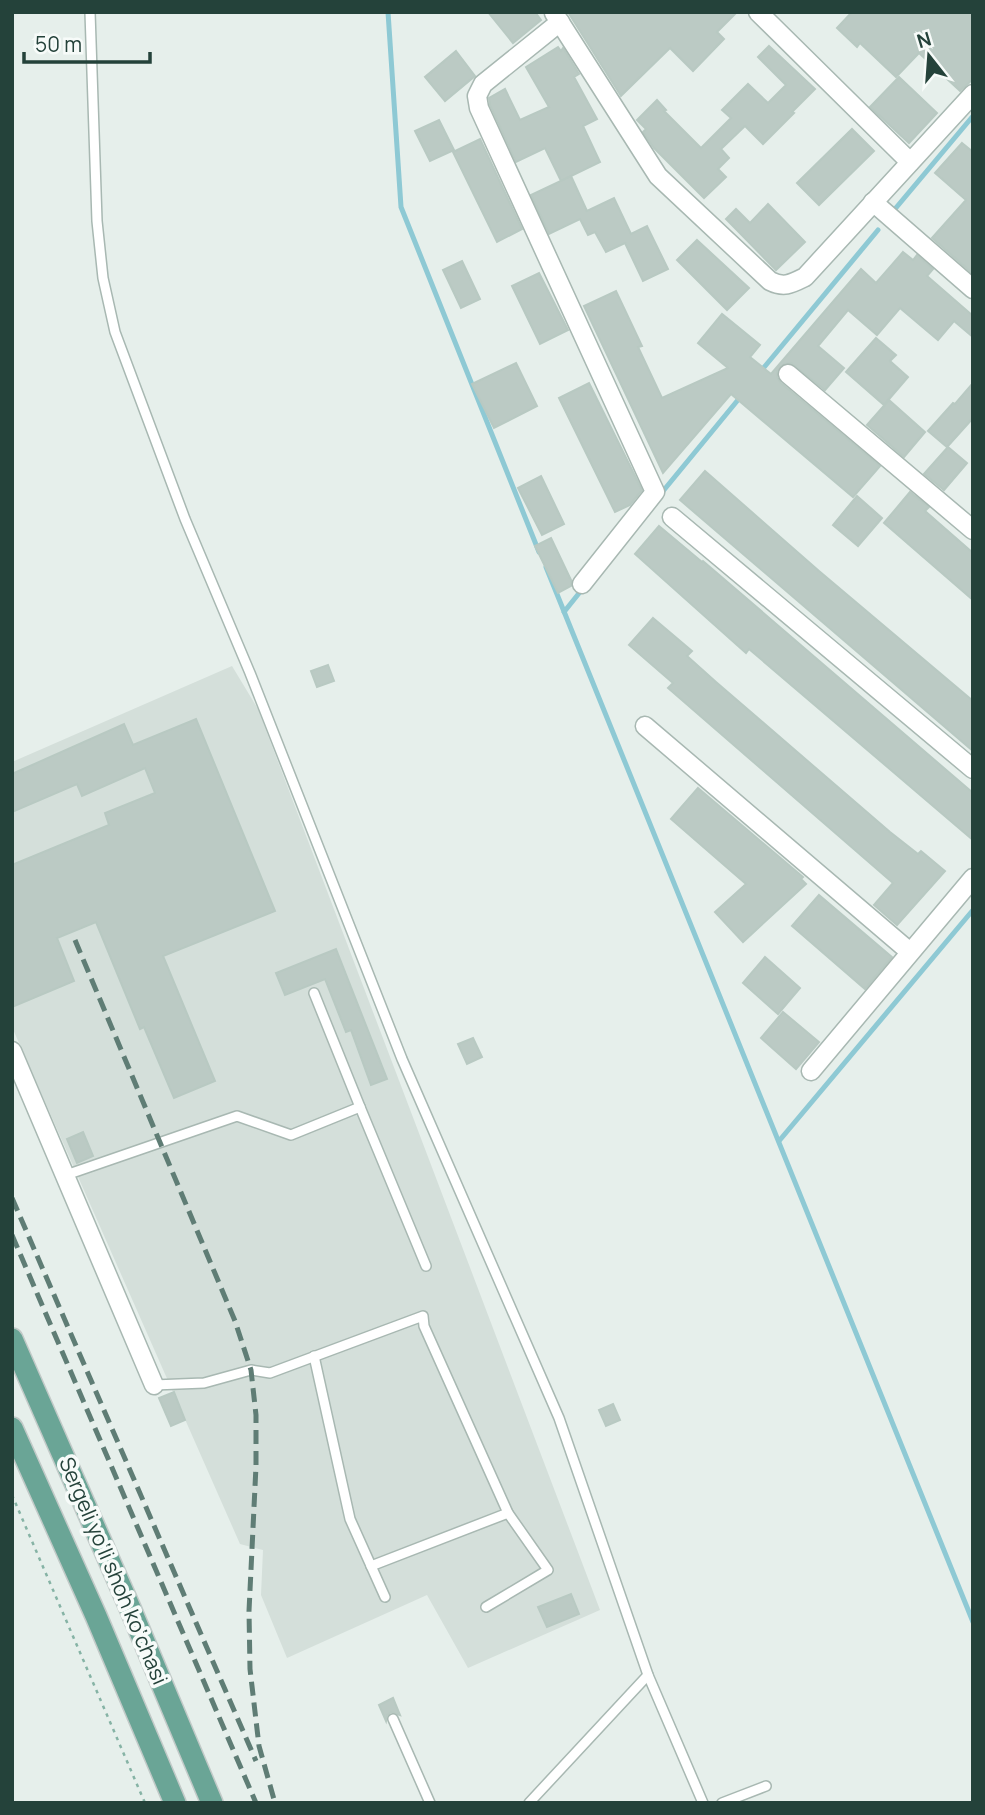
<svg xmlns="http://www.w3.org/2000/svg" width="985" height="1815" font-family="Manrope,sans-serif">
	<rect width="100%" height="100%" fill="#e6efeb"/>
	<polygon fill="#d4dfda" points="232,666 258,709 269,738 600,1610 468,1668 427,1595 287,1658 261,1595 263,1550 240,1544 12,1027 12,762"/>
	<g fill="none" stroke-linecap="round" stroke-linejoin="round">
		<g stroke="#8ec9d4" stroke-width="5">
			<polyline points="388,12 401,207 539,552"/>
			<polyline points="895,209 973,116"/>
			<polyline points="761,371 878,230"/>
			<polyline points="659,496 742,395"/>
			<polyline points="546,567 973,1622"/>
			<polyline points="564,612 584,587"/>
			<polyline points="779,1141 973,910"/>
		</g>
	</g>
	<g fill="#bbcac4" stroke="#b8c9c2" stroke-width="2">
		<polygon points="488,12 535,12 541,20 513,43"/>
		<polygon points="568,12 737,12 717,32 724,39 693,71 670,48 621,96"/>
		<polygon points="852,12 973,12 973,79 960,91 919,53 896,77 860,43 857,47 837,28"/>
		<polygon points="769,46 815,89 792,112 794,113 763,144 745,126 721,149 729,158 718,169 726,177 704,198 654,148 643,132 646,129 637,120 657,100 666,110 664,111 701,148 731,118 722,110 748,84 768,103 786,85 758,57"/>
		<polygon points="558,47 561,51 563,48 579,74 574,77 597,119 583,126 600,162 561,181 545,148 516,162 490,105 489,98 505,89 520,120 549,107 526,67"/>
		<polygon points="456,51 475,76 445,101 425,77"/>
		<polygon points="899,77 937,113 909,143 870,107"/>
		<polygon points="439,120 454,150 430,161 415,131"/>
		<polygon points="852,129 874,151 819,205 797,183"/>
		<polygon points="480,139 522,229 497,242 453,152"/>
		<polygon points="962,143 973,152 973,274 932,238 966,200 935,173"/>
		<polygon points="571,176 587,211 614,198 631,234 647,226 668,269 643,281 625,243 606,252 595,232 588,235 580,219 549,234 531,195"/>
		<polygon points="768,204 805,242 776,270 726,219 736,209 750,223"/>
		<polygon points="697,240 749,288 727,310 677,260"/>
		<polygon points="903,252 913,260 917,255 933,269 927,276 973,316 973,337 954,321 938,340 900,308 877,335 848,310 818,346 844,368 825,390 791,363 784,364 777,371 777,377 781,383 880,466 853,497 731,394 663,473 584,306 616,291 642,346 638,347 662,398 728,368 698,343 722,314 760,345 750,357 771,374 861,269 876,283"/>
		<polygon points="462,261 480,299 461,308 443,270"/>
		<polygon points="539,273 568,330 540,344 512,286"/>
		<polygon points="876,338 896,355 890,361 908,377 884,405 846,372"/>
		<polygon points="516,363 537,406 494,428 472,384"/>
		<polygon points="589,383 642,490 630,505 615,512 559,398"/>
		<polygon points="973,383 973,418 947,447 928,431 953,403 955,404"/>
		<polygon points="889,400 925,432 904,457 867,425"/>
		<polygon points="948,447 967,463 944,490 924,474"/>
		<polygon points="705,471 819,571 973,701 973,751 680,500"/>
		<polygon points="541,476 564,524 542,535 518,488"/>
		<polygon points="910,492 929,507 925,511 973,553 973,600 884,523"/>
		<polygon points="857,496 882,518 858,546 833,525"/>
		<polygon points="659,526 702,562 703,561 973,793 973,840 749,649 746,653 635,554"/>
		<polygon points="551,538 571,580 571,586 558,593 535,546"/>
		<polygon points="653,618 692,651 687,656 716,682 890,832 918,854 921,851 945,871 897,925 874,905 893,883 668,688 673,683 629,645"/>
		<polygon points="328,665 334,681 317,687 311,671"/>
		<polygon points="196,719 275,911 163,956 215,1081 174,1098 144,1027 140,1029 96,922 57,938 74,981 12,1007 12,865 109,825 105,813 155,793 145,768 82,796 77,784 12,812 12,774 124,724 133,745"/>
		<polygon points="698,788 803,877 801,879 806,884 743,942 715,912 746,884 671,819"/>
		<polygon points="819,895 892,957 865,989 792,926"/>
		<polygon points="336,949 387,1079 371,1085 351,1030 346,1032 325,979 285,995 276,973"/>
		<polygon points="765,957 800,988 778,1014 743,983"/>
		<polygon points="783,1012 819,1042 796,1069 761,1038"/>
		<polygon points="473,1038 482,1057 467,1064 458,1044"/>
		<polygon points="83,1132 93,1156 77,1163 67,1139"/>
		<polygon points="174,1392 185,1420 171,1426 159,1398"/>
		<polygon points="613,1404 620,1420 606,1426 599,1410"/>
		<polygon points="571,1594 579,1614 547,1627 538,1607"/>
		<polygon points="393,1698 400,1715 391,1712 387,1715 386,1721 379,1705"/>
	</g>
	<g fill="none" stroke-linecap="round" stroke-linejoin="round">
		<g stroke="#a8b8b2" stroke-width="12">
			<g id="service">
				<polyline points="90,12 97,221 103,278 115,332 185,519 250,673 402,1059 559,1418 648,1675 703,1803"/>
				<polyline points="314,993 360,1107"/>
				<polyline points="66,1175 237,1116 291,1135 360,1107 426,1266"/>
				<polyline points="314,1356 350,1519 385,1597"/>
				<polyline points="154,1385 204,1383 251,1370 270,1373 423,1316 424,1326 508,1513 548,1570 486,1607"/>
				<polyline points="371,1566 508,1513"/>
				<polyline points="393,1719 430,1803"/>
				<polyline points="529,1803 648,1675"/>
				<polyline points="722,1803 766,1786"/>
			</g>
		</g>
		<g stroke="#a8b8b2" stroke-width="21">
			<g id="minor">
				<polyline points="758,12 910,162"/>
				<path d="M554,13l104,163 112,105c14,7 21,3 35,-4l168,-183"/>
				<polyline points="560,22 483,84 477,96 479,108 655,492 582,584"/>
				<polyline points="873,202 973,289"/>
				<polyline points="788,374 973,530"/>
				<polyline points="672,517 973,769"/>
				<polyline points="645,726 910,952"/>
				<polyline points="12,1051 154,1385"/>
				<polyline points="811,1071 973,878"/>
			</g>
		</g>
		<g stroke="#c2cac8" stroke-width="24">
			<g id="primary">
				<polyline points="12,1339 130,1608 212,1803"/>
				<polyline points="12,1428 96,1616 175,1803"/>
			</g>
		</g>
		<polyline stroke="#86b3a5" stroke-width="2.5" stroke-dasharray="3.5 5" stroke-linecap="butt" points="12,1495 145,1803"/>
		<use href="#service" stroke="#fff" stroke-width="9"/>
		<use href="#minor" stroke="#fff" stroke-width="18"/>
		<use href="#primary" stroke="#6aa596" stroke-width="21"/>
		<g stroke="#5f7d75" stroke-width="5" stroke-dasharray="14 7" stroke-linecap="butt">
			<polyline points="75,940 235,1321 251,1370 256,1415 256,1466 249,1611 250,1669 259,1746 275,1803"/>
			<polyline points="12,1198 256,1761"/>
			<polyline points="12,1235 256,1803"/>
		</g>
	</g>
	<g text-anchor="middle" stroke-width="7" stroke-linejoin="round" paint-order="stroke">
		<g font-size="21" fill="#24423a" stroke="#f7fbf9">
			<text transform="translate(113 1571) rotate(67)" y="7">Sergeli yo‘li shoh ko‘chasi</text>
		</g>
	</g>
	<rect width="985" height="1815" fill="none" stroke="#24423a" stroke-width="28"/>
	<g transform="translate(929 56) rotate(343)" stroke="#f7fbf9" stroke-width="5" paint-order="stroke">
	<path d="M0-5L12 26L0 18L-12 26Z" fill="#24423a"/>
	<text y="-10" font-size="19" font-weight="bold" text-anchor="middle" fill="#24423a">N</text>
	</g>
	<path d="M24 52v10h126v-10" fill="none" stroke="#24423a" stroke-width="3.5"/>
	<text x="35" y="52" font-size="21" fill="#24423a" stroke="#f7fbf9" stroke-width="5" paint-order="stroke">50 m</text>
</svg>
